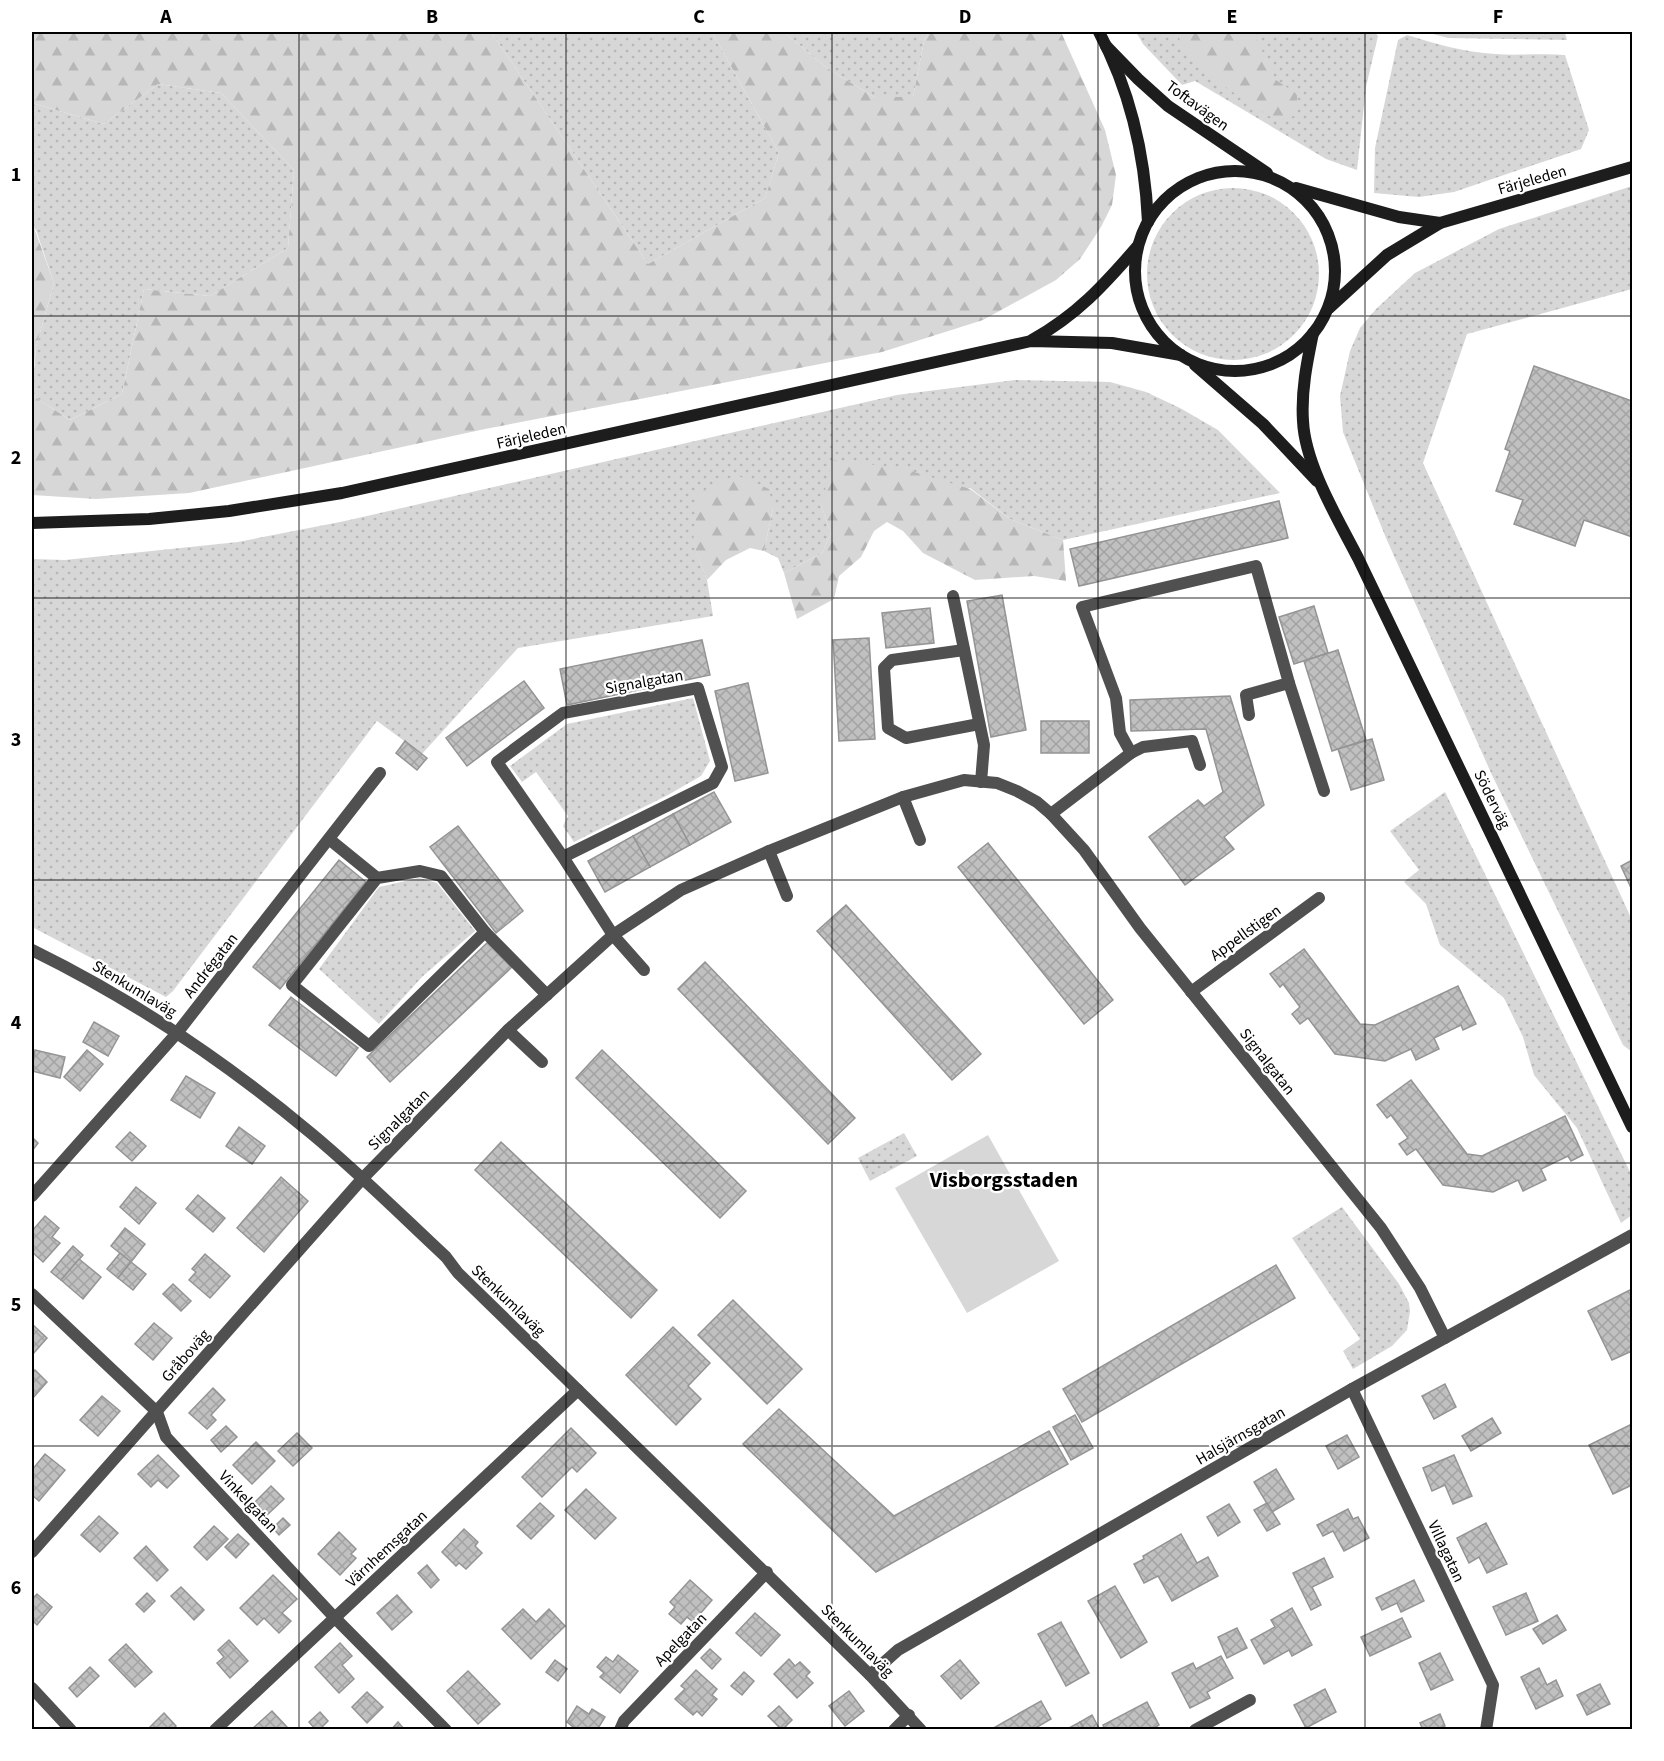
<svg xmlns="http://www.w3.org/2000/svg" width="1664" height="1761" font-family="'Source Sans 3',sans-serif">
	<defs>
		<pattern id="grass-dots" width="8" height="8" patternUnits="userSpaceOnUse" patternTransform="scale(1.5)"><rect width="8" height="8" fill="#d7d7d7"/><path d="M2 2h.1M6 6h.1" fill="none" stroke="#b7b7b7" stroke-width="1.8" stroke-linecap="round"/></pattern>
		<pattern id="forest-firs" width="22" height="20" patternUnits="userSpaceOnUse" patternTransform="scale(1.5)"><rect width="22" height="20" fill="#d7d7d7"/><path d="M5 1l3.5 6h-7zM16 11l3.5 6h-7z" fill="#b7b7b7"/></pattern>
		<pattern id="building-cross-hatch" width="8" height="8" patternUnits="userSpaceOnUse" patternTransform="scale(1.5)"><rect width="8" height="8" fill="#c0c0c0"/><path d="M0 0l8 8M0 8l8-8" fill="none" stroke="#a3a3a3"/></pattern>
	</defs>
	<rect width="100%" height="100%" fill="#fff"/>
	<g fill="url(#grass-dots)">
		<polygon points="491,32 712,32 779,153 765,198 648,264"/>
		<polygon points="784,32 929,32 924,41 913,97 874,97 827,68"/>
		<polygon points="1136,32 1375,32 1378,36 1366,87 1357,170 1326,159 1195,81 1182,85 1143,44"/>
		<polygon points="1426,32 1573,32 1565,33 1567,40 1448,38"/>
		<path d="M1407,35c29,9 57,17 88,19 23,2 47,-1 70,1l24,75 -8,19 -127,43 -35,5 -45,-4 1,-45 23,-108z"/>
		<polygon points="158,84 221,93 294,170 288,248 210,296 144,289 122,394 70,420 32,395 36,347 54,283 36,230 32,226 32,103 104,124"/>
		<polygon points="1632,186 1632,289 1467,334 1423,463 1632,920 1632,1052 1623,1045 1492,775 1386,538 1343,432 1340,396 1350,351 1360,328 1376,309 1415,273 1499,229"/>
		<circle cx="1233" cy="274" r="86"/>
		<polygon points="1015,380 1110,382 1146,392 1180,408 1218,430 1280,493 1063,540 1010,519 970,488 821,505 831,534 822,553 784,573 778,558 764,551 773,508 693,542 707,580 713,616 518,648 422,754 377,721 173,991 166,997 32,927 32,559 65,560 238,542 345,521 897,395"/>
		<polygon points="693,698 710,761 701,776 668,795 574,842 563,826 568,816 536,772 522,782 510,766 567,724"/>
		<polygon points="1445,792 1632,1176 1632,1215 1621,1223 1577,1128 1534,1075 1523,1037 1504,998 1440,945 1426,904 1404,882 1419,870 1390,831"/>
		<polygon points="419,878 437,883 475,931 423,976 379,1024 319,969 379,887"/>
		<polygon points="904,1133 917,1156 870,1181 858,1158"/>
		<polygon points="1342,1207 1399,1284 1409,1303 1410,1311 1407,1330 1392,1346 1353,1369 1343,1351 1360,1339 1292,1238"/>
	</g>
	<g fill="url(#forest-firs)">
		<polygon points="32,32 491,32 648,264 765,198 779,153 712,32 784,32 827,68 874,97 913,97 924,41 929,32 1061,32 1105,130 1116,175 1112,205 1101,227 1080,259 1056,280 983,320 882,352 485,429 189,493 96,499 32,495 32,395 70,420 122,394 144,289 210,296 288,248 294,170 221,93 158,84 104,124 32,103"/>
		<path d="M1176,32h77l23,48 21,14v21l-20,6c-35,-23 -84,-50 -101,-89z"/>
		<polygon points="32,226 35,230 54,283 36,347 32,383"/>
		<polygon points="833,460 901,468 970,489 1010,519 1063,540 1066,581 1034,576 975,580 923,553 903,531 887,522 874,531 861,557 839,576 834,599 797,619 784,573 822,553 831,534 821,505"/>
		<polygon points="736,475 769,489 773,508 764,551 750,548 726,560 707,580 693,543 698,493"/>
	</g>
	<polygon fill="#d7d7d7" points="988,1135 1059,1261 967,1313 895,1188"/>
	<g fill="url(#building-cross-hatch)" stroke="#949494" stroke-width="1.5">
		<polygon points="1534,366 1632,401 1632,537 1584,520 1575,546 1514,524 1523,500 1496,491 1510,451 1505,449"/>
		<polygon points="1279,501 1288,538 1079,586 1070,549"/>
		<polygon points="1002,595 1026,730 991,737 967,601"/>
		<polygon points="1314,606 1328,653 1294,664 1279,617"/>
		<polygon points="930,608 934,643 886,648 882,613"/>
		<polygon points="869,638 875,739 839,741 833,640"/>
		<polygon points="702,640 710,675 567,705 560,669"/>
		<polygon points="1338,650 1366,740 1332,751 1304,661"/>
		<polygon points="524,681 544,708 467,766 446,738"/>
		<polygon points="748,683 768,773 735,781 715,691"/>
		<polygon points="1230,696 1264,805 1224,837 1234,849 1185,885 1149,837 1198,800 1204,806 1223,792 1206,729 1131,731 1130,700"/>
		<rect x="1041" y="721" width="48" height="32"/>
		<polygon points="1372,739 1384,780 1351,790 1338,749"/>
		<polygon points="405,741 427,758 417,770 396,753"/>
		<polygon points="714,792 731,822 690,845 673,814"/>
		<polygon points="673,814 690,845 650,867 633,836"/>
		<polygon points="458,826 523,911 496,933 430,847"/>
		<polygon points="633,836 650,867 605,892 588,861"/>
		<polygon points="988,843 1113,1000 1084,1024 958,867"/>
		<polygon points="339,860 366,882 280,989 253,967"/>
		<polygon points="1632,860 1632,890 1621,866"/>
		<polygon points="846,905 981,1054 952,1080 817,931"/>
		<polygon points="488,942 512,967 390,1082 367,1057"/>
		<polygon points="1304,949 1360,1024 1375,1025 1458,986 1476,1024 1463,1030 1461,1025 1434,1038 1439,1049 1416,1060 1411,1049 1385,1061 1335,1054 1308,1018 1300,1024 1292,1014 1300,1007 1283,984 1280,987 1270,974"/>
		<polygon points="705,962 855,1118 828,1144 678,989"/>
		<polygon points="291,997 358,1048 336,1076 269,1025"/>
		<polygon points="94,1022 119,1036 108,1056 83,1042"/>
		<polygon points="35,1050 65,1057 60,1078 32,1071"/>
		<polygon points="87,1050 103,1064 80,1091 64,1077"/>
		<polygon points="602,1050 746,1191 720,1218 576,1078"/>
		<polygon points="186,1076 215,1093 200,1118 171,1100"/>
		<polygon points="1411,1080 1467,1154 1482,1156 1565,1116 1583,1155 1571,1161 1568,1156 1541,1169 1546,1180 1523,1191 1518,1180 1493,1192 1443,1185 1416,1149 1407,1155 1399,1144 1408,1138 1391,1115 1387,1118 1377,1105"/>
		<polygon points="239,1127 265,1146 252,1164 226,1146"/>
		<polygon points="130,1132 146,1146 132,1161 116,1147"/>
		<polygon points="32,1137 38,1143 32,1151"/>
		<polygon points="501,1142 657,1290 631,1318 475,1170"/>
		<polygon points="281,1177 308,1201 264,1252 237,1228"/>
		<polygon points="136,1187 156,1203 139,1224 120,1207"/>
		<polygon points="198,1195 225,1218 213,1232 186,1209"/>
		<polygon points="45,1216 59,1228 52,1237 60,1243 43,1262 32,1252 32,1231"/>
		<polygon points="125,1228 145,1244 131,1262 111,1246"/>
		<polygon points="73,1246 83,1255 61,1280 51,1272"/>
		<polygon points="120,1253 131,1262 118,1278 107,1269"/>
		<polygon points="205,1254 230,1276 210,1298 189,1280 196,1272 192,1269"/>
		<polygon points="79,1259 101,1277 83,1299 61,1280"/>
		<polygon points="131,1262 146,1274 133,1290 118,1278"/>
		<polygon points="1276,1265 1295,1298 1082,1422 1063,1389"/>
		<polygon points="173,1284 191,1301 181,1311 163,1294"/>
		<polygon points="1632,1289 1632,1351 1612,1360 1588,1311"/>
		<polygon points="733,1300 802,1369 767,1404 698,1335"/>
		<polygon points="154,1323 172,1338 153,1360 135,1344"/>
		<polygon points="32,1324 47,1338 32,1355"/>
		<polygon points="673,1327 710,1363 688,1386 701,1399 676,1425 626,1375"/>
		<polygon points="35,1370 47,1382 32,1399 32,1374"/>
		<polygon points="1445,1384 1456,1407 1434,1419 1422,1396"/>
		<polygon points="213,1388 225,1400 211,1415 216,1420 207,1429 189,1413"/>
		<polygon points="102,1396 120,1411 98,1436 80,1420"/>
		<polygon points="779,1409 894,1516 1049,1431 1068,1464 876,1572 743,1444"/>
		<polygon points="1075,1415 1093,1448 1071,1460 1053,1427"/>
		<polygon points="1492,1418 1501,1433 1471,1451 1462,1436"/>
		<polygon points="1632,1424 1632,1485 1613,1494 1589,1445"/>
		<polygon points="226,1426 237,1437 221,1452 211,1440"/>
		<polygon points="571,1428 596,1453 577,1472 572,1467 542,1497 522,1477"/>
		<polygon points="297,1433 312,1448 293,1466 278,1451"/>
		<polygon points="1347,1435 1359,1457 1338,1469 1326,1446"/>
		<polygon points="256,1442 275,1461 252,1484 233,1465"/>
		<polygon points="45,1454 65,1470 39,1501 32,1495 32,1470"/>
		<polygon points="158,1455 179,1476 167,1488 158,1480 151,1487 138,1474"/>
		<polygon points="1454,1455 1472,1496 1453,1504 1445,1485 1432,1491 1423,1468"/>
		<polygon points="1276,1469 1294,1499 1272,1512 1254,1482"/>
		<polygon points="271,1486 284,1499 267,1515 255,1502"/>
		<polygon points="586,1489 616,1518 595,1539 565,1510"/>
		<polygon points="540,1503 554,1516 531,1539 517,1526"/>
		<polygon points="1267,1503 1280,1524 1267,1531 1254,1510"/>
		<polygon points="1229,1504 1240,1522 1218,1536 1207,1517"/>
		<polygon points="1348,1509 1353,1519 1358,1517 1369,1538 1344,1551 1333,1531 1323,1536 1317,1525"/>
		<polygon points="99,1516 118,1533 100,1552 81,1535"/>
		<polygon points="283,1518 290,1525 279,1535 273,1528"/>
		<polygon points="1486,1523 1507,1564 1487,1573 1479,1557 1469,1563 1457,1538"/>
		<polygon points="214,1526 228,1539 207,1560 194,1547"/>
		<polygon points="464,1529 478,1542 475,1546 482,1553 466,1569 459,1563 456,1566 442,1552"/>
		<polygon points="339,1532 356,1549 351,1554 356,1558 340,1575 318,1554"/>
		<polygon points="238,1534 249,1544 236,1558 225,1547"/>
		<polygon points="1181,1534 1197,1563 1208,1557 1218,1576 1172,1601 1158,1576 1144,1583 1134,1564 1144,1559 1143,1556"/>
		<polygon points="146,1546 168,1570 157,1581 134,1558"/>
		<polygon points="1324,1558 1333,1577 1312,1587 1321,1605 1311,1610 1293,1573"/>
		<polygon points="427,1565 439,1580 431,1588 418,1573"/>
		<polygon points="273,1575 297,1599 282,1613 291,1621 279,1633 264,1618 257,1625 240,1608"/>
		<polygon points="690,1580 712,1600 693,1622 687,1617 681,1624 669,1614 675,1607 670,1602"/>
		<polygon points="1414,1580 1424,1601 1401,1612 1397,1603 1382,1610 1376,1598"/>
		<polygon points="1115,1586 1147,1642 1121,1658 1088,1601"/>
		<polygon points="181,1587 204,1610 194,1620 171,1596"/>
		<polygon points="147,1593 155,1601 144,1612 136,1604"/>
		<polygon points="1526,1593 1538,1621 1506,1635 1493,1607"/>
		<polygon points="37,1594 52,1607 37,1625 32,1620 32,1599"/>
		<polygon points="397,1595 412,1612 392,1630 377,1613"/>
		<polygon points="1292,1608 1312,1645 1292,1656 1289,1650 1264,1664 1251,1640 1275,1627 1271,1620"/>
		<polygon points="523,1609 536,1622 549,1609 565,1626 531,1659 502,1629"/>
		<polygon points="755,1613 780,1635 761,1656 736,1633"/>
		<polygon points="1557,1615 1566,1630 1543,1644 1533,1629"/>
		<polygon points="1402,1618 1411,1637 1370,1656 1361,1637"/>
		<polygon points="1061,1622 1089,1673 1066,1686 1038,1634"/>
		<polygon points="1237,1628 1247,1648 1227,1658 1218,1637"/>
		<polygon points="229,1640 248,1661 230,1678 217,1663 224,1657 218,1650"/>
		<polygon points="340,1643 352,1656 342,1665 354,1679 339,1693 315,1667"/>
		<polygon points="126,1644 152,1672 135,1687 109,1660"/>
		<polygon points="710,1649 721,1659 712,1669 701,1658"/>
		<polygon points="1440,1653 1453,1680 1431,1690 1419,1663"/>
		<polygon points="618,1655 638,1671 620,1693 600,1677 604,1673 597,1667 606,1657 613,1662"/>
		<polygon points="1221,1656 1233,1678 1207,1692 1210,1698 1190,1708 1172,1673 1193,1663 1196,1669"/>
		<polygon points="789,1659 795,1666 800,1662 810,1672 806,1676 813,1683 797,1698 774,1674"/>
		<polygon points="555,1660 567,1669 558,1681 546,1672"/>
		<polygon points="960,1660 979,1683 961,1699 941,1676"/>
		<polygon points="90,1667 99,1676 77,1697 69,1688"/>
		<polygon points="1539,1668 1547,1685 1556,1680 1563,1696 1536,1709 1521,1677"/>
		<polygon points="696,1670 717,1689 712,1695 717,1699 702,1716 697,1711 693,1715 675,1699 685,1689 681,1686"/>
		<polygon points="468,1671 500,1704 478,1724 447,1691"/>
		<polygon points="744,1672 754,1681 742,1695 731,1686"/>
		<polygon points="1600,1684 1610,1704 1587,1715 1577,1695"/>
		<polygon points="1325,1689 1336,1712 1306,1728 1294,1705"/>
		<polygon points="849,1691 864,1711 845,1726 829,1706"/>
		<polygon points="367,1692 383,1707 367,1723 352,1707"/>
		<polygon points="1041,1701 1051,1719 1032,1730 990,1730"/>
		<polygon points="1147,1702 1159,1725 1151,1730 1105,1730 1103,1725"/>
		<polygon points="577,1706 589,1714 592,1709 605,1717 597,1730 577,1730 567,1722"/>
		<polygon points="779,1706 792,1720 782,1730 768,1716"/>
		<polygon points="272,1711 288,1728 251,1730"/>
		<polygon points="320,1712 328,1721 319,1730 316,1730 309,1722"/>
		<polygon points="164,1713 176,1726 172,1730 147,1730"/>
		<polygon points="1440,1714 1445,1726 1437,1730 1423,1730 1420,1723"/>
		<polygon points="1092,1715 1100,1730 1085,1730 1080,1722"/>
		<polygon points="398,1722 405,1730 391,1730"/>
		<polygon points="1080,1722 1085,1730 1069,1730 1069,1728"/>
	</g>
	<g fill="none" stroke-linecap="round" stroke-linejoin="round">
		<g stroke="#505050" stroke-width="12">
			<polyline points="953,596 984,745 981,782"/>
			<polyline points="964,650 892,660 884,668 888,728 906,738 979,724"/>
			<polyline points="1289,683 1324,791"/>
			<polyline points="1131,753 1120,733 1116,698 1082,607 1256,566 1289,683 1246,695 1249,715"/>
			<polyline points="903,797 920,840"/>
			<polyline points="1051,814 1131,753 1143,747 1192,741 1200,765"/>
			<polyline points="329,839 377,878 420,871 441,876 485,932 369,1046 292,985 377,878"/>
			<polyline points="769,851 787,896"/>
			<polyline points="563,857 713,783 722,767 698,688 563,713 497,762 563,857 613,935 644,970"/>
			<polyline points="485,932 547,995"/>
			<polyline points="1191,992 1319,898"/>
			<polyline points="508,1030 542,1062"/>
			<polyline points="32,1196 177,1033 380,773"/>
			<polyline points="32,1294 157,1412 166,1437 335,1618 446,1730"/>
			<polyline points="1352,1389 1493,1685 1486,1730"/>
			<polyline points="32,1552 362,1179 508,1030 613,935 681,890 769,851 903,797 964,780 997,783 1017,791 1037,802 1051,814 1084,850 1140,928 1381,1228 1420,1288 1445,1338"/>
			<polyline points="870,1675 898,1650 1352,1389 1632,1235"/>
			<polyline points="32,1688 71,1730"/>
			<polyline points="215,1730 578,1390"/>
			<polyline points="620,1730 624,1721 767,1572"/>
			<polyline points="894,1730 909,1715"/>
			<polyline points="1195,1730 1250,1700"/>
		</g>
		<path stroke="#505050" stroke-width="12" d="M32,950c100,49 194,112 280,184 47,39 90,82 134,123l12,16 412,402 51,55"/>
		<g stroke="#1d1d1d" stroke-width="12">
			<path d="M1099,32c31,58 46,124 49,190"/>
			<polyline points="1106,46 1138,79 1168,106 1267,173"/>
			<circle cx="1235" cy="271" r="100"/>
			<polyline points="1296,188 1399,217 1440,223"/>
			<polyline points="1329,308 1387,255 1440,223 1632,167"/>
			<path d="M1313,333c-6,29 -12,58 -10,88 2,44 35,98 55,137l274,569"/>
			<path d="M1032,340c45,-25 72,-55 105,-93"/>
			<polyline points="1195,365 1263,424 1317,481"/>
			<polyline points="32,523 149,519 229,511 342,493 1031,341 1112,343 1181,355"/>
		</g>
	</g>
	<path fill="none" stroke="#000" stroke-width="1.5" stroke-opacity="0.55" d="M299,32v1698M566,32v1698M832,32v1698M1098,32v1698M1365,32v1698M32,316h1600M32,598h1600M32,880h1600M32,1163h1600M32,1446h1600"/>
	<g text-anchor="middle" stroke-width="4.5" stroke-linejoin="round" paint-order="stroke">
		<g font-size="16" fill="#000" stroke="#fff">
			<text transform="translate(1198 105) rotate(36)" y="6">Toftavägen</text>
			<text transform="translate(1532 179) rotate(-16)" y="6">Färjeleden</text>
			<text transform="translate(531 435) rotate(-13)" y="6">Färjeleden</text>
			<text transform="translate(644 681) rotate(-10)" y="6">Signalgatan</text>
			<text transform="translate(1493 799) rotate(64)" y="6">Söderväg</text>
			<text transform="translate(1245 932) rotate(-36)" y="6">Appellstigen</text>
			<text transform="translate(210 965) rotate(-52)" y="6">Andrégatan</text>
			<text transform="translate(135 988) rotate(31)" y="6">Stenkumlaväg</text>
			<text transform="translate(1268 1061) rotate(52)" y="6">Signalgatan</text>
			<text transform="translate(398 1119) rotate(-45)" y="6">Signalgatan</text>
			<text transform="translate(509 1300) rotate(44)" y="6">Stenkumlaväg</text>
			<text transform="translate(185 1355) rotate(-49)" y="6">Gråboväg</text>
			<text transform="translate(1240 1435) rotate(-30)" y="6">Halsjärnsgatan</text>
			<text transform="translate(249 1501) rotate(47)" y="6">Vinkelgatan</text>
			<text transform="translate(386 1548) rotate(-43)" y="6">Värnhemsgatan</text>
			<text transform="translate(1447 1551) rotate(65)" y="6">Villagatan</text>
			<text transform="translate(680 1639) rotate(-46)" y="6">Apelgatan</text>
			<text transform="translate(858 1640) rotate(45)" y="6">Stenkumlaväg</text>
		</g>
		<g font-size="22" font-weight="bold" fill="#000" stroke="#fff">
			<text x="1004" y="1187">Visborgsstaden</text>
		</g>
	</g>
	<rect width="1664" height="1761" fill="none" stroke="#ffffff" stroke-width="66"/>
	<rect x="33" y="33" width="1598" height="1695" fill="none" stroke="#000" stroke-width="2"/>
	<g font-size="20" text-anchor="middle" font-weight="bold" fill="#000">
		<text x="166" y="23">A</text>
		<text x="432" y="23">B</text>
		<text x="699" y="23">C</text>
		<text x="965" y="23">D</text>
		<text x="1232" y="23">E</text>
		<text x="1498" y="23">F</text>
		<text x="16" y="181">1</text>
		<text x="16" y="464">2</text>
		<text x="16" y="746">3</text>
		<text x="16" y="1029">4</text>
		<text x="16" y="1311">5</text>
		<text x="16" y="1594">6</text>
	</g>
</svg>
